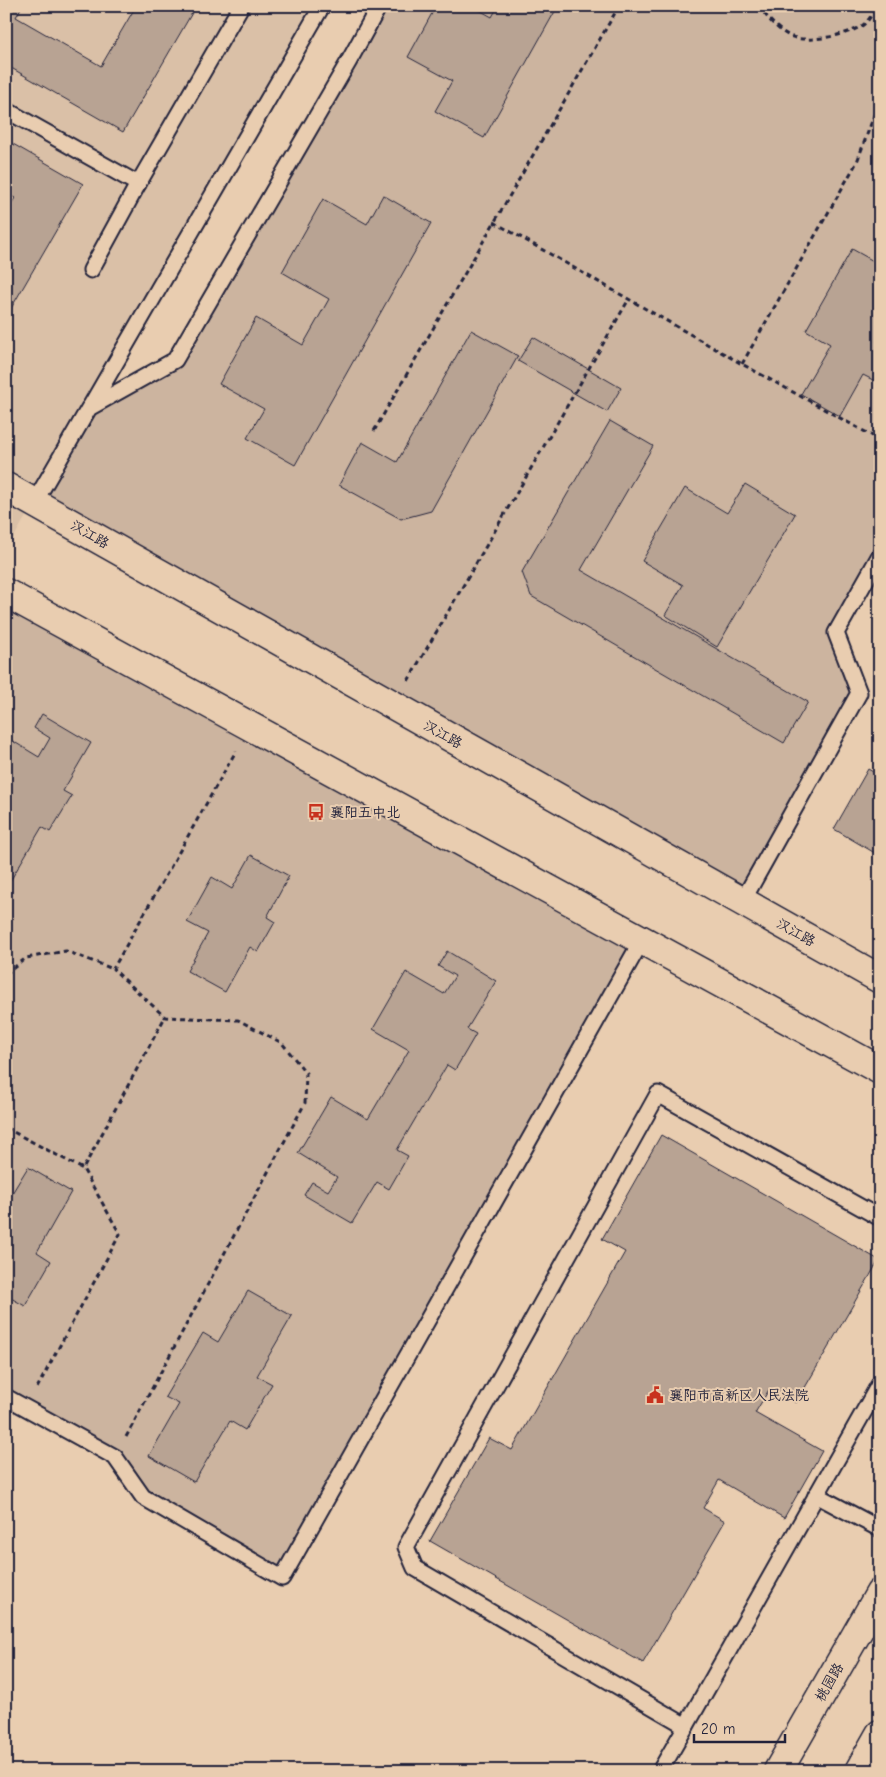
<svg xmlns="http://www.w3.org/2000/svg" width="886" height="1777" font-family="'Comic Neue','LXGW WenKai TC',sans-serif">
	<rect width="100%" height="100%" fill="#e9cdb0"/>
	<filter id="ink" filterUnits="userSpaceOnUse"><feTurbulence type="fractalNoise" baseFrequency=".02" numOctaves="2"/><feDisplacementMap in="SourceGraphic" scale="10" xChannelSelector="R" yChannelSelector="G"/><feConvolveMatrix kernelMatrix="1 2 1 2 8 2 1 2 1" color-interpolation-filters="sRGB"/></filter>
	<g filter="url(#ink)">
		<polygon fill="#dac0a7" points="6,6 322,6 10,544 6,542"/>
		<g fill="#ccb49f" stroke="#776b6d">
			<polygon points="375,6 880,6 880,555 836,633 859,693 742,902 34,503 89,408 175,360"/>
			<polygon points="6,593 642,940 282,1578 143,1497 115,1457 6,1397"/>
		</g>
		<g fill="#b8a393" stroke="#22223b">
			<polygon points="6,6 22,6 16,17 101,66 136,6 196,6 123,132 6,65"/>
			<polygon points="436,6 472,6 492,17 498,6 558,6 484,138 435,111 452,81 408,57"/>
			<polygon points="6,140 83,184 6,317 6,212 15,198 6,193"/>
			<polygon points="383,195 431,223 295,465 247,438 264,409 219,384 256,318 303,345 329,299 282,272 323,199 367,224"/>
			<polygon points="852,249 877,263 880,258 880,336 877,342 880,343 880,377 877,382 863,375 840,416 801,394 830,344 806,330"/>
			<polygon points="471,330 518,356 431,511 401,519 339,485 362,442 397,462"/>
			<polygon points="533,337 621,388 607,412 518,361"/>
			<polygon points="610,421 653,446 581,570 808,702 784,743 531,596 522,572"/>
			<polygon points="745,484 795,514 717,647 665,615 683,585 642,561 685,488 727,513"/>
			<polygon points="42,714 91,743 63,791 72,796 50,832 42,827 6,888 6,737 39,757 50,738 34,728"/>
			<polygon points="868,769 880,776 880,856 834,829"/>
			<polygon points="251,855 289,876 267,917 275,922 258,952 250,947 225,992 187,971 208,933 187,922 212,877 232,889"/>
			<polygon points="447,951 496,981 467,1029 476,1034 455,1070 447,1065 397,1150 408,1156 389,1189 377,1182 352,1223 304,1195 312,1182 328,1191 337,1177 298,1153 331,1097 368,1119 409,1050 373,1029 406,972 444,994 455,976 438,966"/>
			<polygon points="661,1135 879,1260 796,1403 770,1388 755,1413 822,1451 784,1518 719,1480 703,1508 725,1521 643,1663 430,1541 489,1438 512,1450 625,1252 602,1239"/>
			<polygon points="28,1167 71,1192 37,1252 51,1261 25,1306 9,1297 6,1303 6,1203"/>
			<polygon points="248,1291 292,1316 257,1376 272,1384 245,1430 230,1421 194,1482 149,1456 179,1404 165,1397 203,1333 218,1342"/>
		</g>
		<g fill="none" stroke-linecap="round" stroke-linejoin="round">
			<g stroke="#22223b" stroke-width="19">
				<g id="lane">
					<polyline points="6,110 138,184 241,6"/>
					<polyline points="91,270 138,184"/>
					<polyline points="90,407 322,6"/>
					<polyline points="34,503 89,408 175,360 349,61 379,6"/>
					<polyline points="742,902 859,693 836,633 880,555"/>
					<polyline points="880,1218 658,1094 406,1547 415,1568 686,1726 880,1383"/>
					<polyline points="6,1397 115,1457 143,1497 282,1578 642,940"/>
					<polyline points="816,1495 880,1529"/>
					<polyline points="660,1771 686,1726"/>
				</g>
			</g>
			<g stroke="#22223b" stroke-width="31">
				<g id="secondary">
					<polyline points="6,487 880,979"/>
					<polyline points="6,593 880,1070"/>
					<polyline points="778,1771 880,1593"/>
					<polyline points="859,1771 880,1734"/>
				</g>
			</g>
			<g stroke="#22223b" stroke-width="3" stroke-dasharray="5 4" stroke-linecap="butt">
				<path d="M759,6c8,12 22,29 37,32 16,4 50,-3 64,-11 8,-4 12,-13 17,-21"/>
				<polyline points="494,222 742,364 880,440"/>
				<polyline points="742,364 857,162 880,99"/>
				<polyline points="374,431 619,6"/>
				<polyline points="408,681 629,299"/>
				<polyline points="6,974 26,958 66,951 113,969"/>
				<polyline points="6,1128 83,1169"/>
				<polyline points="37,1388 120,1234 83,1169 165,1017"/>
				<polyline points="126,1437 305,1103 306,1073 282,1043 238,1020 165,1017 113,969 236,751"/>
			</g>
			<use href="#lane" stroke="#e9cdb0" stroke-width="15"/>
			<use href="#secondary" stroke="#e9cdb0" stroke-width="28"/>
		</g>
	</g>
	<defs>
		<g id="bus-bare" transform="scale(1.35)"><path d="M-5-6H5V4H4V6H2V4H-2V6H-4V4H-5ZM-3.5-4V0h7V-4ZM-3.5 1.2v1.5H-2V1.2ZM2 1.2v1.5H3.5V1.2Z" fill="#c8321e" stroke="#e9cdb0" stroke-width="2.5" paint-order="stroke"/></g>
		<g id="civic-bare" transform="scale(1.35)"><path d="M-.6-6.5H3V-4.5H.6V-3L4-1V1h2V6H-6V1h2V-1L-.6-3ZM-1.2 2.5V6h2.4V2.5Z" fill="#c8321e" stroke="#e9cdb0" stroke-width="2.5" paint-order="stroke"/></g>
	</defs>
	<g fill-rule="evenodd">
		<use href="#bus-bare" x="316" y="812"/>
		<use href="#civic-bare" x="655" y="1395"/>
	</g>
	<g text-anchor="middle" stroke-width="4" stroke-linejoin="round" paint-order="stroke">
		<g font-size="14" fill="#22223b" stroke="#e9cdb0">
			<text transform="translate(90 534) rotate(30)" y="5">汉江路</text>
			<text transform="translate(443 734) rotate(29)" y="5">汉江路</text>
			<text transform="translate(796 932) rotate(29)" y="5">汉江路</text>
			<text transform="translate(829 1682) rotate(-60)" y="5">桃园路</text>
		</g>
		<g font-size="14" fill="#22223b" stroke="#e9cdb0" text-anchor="start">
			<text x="330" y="817">襄阳五中北</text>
			<text x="669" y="1400">襄阳市高新区人民法院</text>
		</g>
	</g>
	<rect width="886" height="1777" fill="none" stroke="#e9cdb0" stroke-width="25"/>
	<rect x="12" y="12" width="861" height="1752" fill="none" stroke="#22223b" stroke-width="2" filter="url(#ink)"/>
	<path d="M694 1734v8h91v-8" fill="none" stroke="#22223b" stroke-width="2.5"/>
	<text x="701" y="1734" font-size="15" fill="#22223b" stroke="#e9cdb0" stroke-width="4" paint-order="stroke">20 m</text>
</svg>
